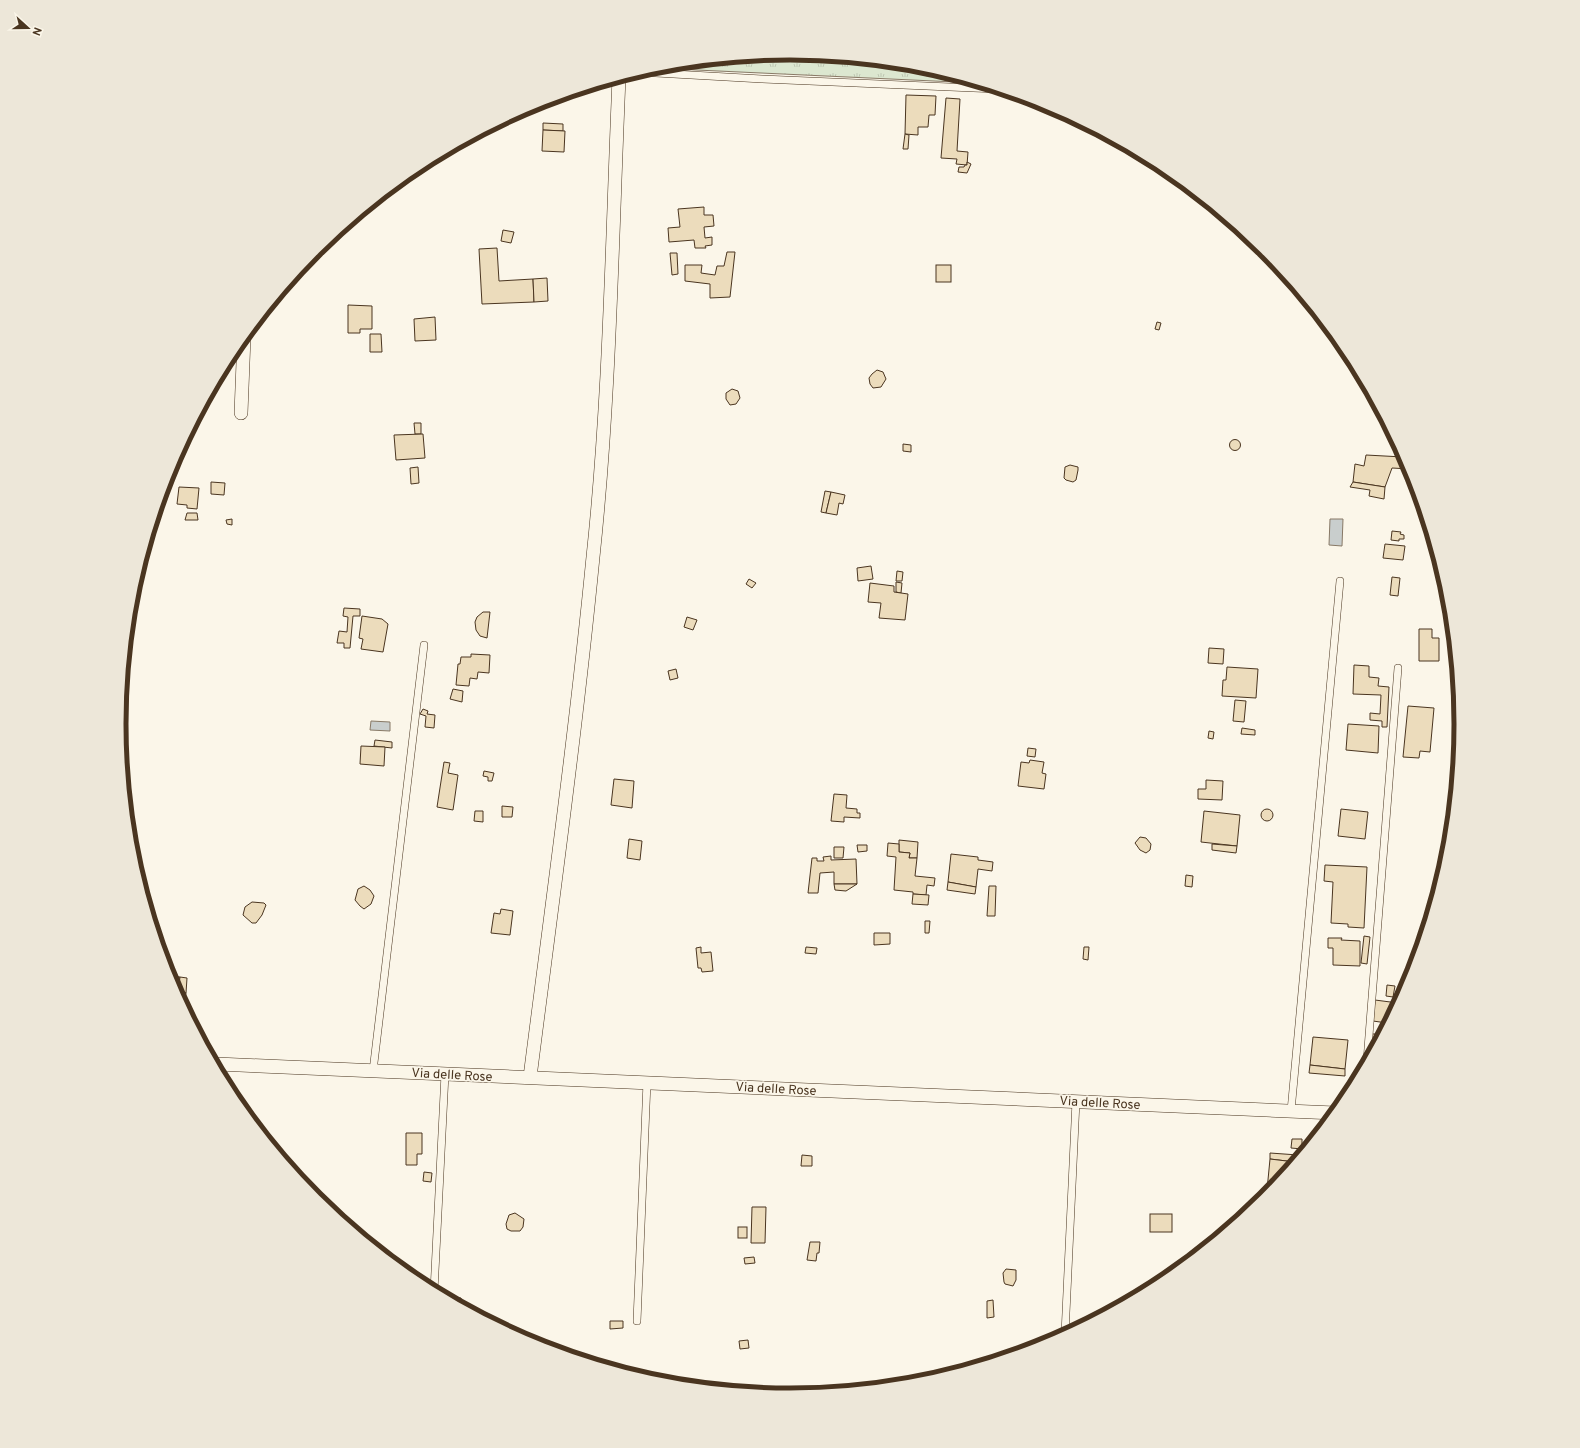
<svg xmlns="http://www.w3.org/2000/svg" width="1580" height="1448" font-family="Overpass,sans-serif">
	<defs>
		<pattern id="grass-tufts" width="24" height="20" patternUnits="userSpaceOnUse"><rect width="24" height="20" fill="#dce7d0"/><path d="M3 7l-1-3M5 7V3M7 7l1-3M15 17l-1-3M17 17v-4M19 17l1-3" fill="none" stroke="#bec7b2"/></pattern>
	</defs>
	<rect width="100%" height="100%" fill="#fbf6e9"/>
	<polygon fill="url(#grass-tufts)" stroke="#887966" points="790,53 921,66 977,83 653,68 659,66"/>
	<g fill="#c9cecd" stroke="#887966">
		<polygon points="1330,519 1343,519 1342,546 1329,545"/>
		<polygon points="371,721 390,722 390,731 370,730"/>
	</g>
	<g fill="#ecdcbc" stroke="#4a3520">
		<polygon points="906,95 936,96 935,115 929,115 928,127 918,127 918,135 905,134"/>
		<polygon points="946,98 960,99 957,151 968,152 967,165 956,164 957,159 941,158"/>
		<polygon points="543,123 563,124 563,131 543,130"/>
		<polygon points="543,130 565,131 564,152 542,151"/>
		<polygon points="905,134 909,135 908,149 903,149"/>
		<polygon points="967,162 971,164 967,173 958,172 959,167 964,167 965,165 967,165"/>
		<polygon points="704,207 704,215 713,215 714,226 704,227 705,238 712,237 712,245 705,246 706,248 695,248 694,240 669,242 668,228 680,227 678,209"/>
		<polygon points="503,230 514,232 511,243 501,241"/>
		<polygon points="497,248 499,281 533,279 534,302 482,304 479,249"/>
		<polygon points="727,252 735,252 730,297 710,298 710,284 685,281 685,265 702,265 701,273 715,275 717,266 724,266"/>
		<polygon points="670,253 677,253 678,274 672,275"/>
		<rect x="936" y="265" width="15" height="17"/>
		<polygon points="547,278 548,301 534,302 533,279"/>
		<polygon points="348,305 372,306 372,329 360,329 360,333 348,333"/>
		<polygon points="435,317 436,340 415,341 414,319"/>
		<polygon points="1157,322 1161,323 1159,330 1155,329"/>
		<polygon points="370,334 381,334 382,352 370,352"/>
		<polygon points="877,370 883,372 886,379 881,387 873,388 870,384 869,378 872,374"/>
		<polygon points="732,389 738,391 740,398 736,404 730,405 726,399 726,393"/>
		<polygon points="414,423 421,423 421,434 415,434"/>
		<polygon points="423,434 425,458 396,460 394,435"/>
		<circle cx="1235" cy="445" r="5.5"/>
		<polygon points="903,444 911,445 911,452 903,451"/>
		<polygon points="1366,455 1403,457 1403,455 1410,469 1392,468 1385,487 1353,482 1355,464 1364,466"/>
		<polygon points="1070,465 1078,467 1078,470 1076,480 1073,482 1066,480 1064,478 1065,467"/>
		<polygon points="418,467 419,483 411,484 410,468"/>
		<polygon points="211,482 225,483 224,495 211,494"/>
		<polygon points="1353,482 1385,487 1384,499 1369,496 1370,490 1350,487"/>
		<polygon points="179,487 199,488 197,509 187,508 187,505 177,504"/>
		<polygon points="825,491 831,492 826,513 821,512"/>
		<polygon points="831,492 845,495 843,504 839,503 837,515 826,513"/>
		<polygon points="187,513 197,513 198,520 185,520"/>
		<polygon points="232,519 232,525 227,524 226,520"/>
		<polygon points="1392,531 1401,532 1400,534 1404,535 1404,539 1399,539 1399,541 1391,540"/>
		<polygon points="1385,544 1405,546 1403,560 1383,558"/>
		<polygon points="871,566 873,579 858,581 857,568"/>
		<polygon points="897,571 903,572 902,581 896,581"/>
		<polygon points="1392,577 1400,578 1398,596 1390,595"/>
		<polygon points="749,579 756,583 752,588 746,584"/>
		<polygon points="896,582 902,583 901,593 896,592"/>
		<polygon points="870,583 894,586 894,592 908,594 905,620 879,618 881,603 868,602"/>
		<polygon points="344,608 360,609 360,616 353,616 350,648 344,648 344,643 337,643 339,631 347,632 348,617 343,616"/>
		<polygon points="483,612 490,612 487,638 480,636 476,630 475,622 477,617"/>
		<polygon points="362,616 382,619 388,624 383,652 361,649 363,639 359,638"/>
		<polygon points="687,617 697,620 693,630 684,627"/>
		<polygon points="1419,629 1432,629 1432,638 1439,638 1439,661 1419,661"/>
		<polygon points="1209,648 1224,649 1223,664 1208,663"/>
		<polygon points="471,654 490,655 489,673 478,672 477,679 470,678 469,686 456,685 458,664 460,664 461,657 471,657"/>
		<polygon points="1354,665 1369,666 1369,677 1379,678 1378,686 1389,687 1387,727 1382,727 1382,721 1370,720 1370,713 1380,714 1381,695 1353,694"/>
		<polygon points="1227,667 1258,669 1256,698 1222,696 1223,680 1226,680"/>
		<polygon points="676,669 678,678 670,680 668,671"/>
		<polygon points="453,689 463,691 462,702 450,699"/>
		<polygon points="1235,700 1246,701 1244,722 1233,721"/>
		<polygon points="1408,706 1434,708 1430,752 1420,751 1419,758 1403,757"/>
		<polygon points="423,709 428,711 427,714 435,715 434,728 425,727 426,716 420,714"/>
		<polygon points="1348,724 1379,726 1378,753 1346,750"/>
		<polygon points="1242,728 1255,730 1255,735 1241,734"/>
		<polygon points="1209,731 1214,732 1213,739 1208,738"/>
		<polygon points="375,740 392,742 392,748 374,746"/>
		<polygon points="361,746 385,747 384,766 360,764"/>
		<polygon points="1028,748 1036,749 1035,757 1027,756"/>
		<polygon points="1030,760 1044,762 1042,773 1046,774 1044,789 1018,786 1021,762 1029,763"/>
		<polygon points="444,762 450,763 448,773 458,775 453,810 437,807"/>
		<polygon points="484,771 494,773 492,781 488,781 488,777 483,776"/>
		<polygon points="614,779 634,781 632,808 611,805"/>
		<polygon points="1206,780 1223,781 1222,800 1198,799 1198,789 1206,789"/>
		<polygon points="834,794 847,795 846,808 857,809 857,813 860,813 860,818 844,817 844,822 831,821"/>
		<polygon points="502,806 513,807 512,817 502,817"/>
		<polygon points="1341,809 1368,812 1365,839 1338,836"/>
		<circle cx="1267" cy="815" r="6"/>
		<polygon points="475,811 483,811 483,822 474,821"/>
		<polygon points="1204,811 1240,815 1237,846 1201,842"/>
		<polygon points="1140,837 1146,838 1151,844 1150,850 1146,853 1140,850 1135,843"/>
		<polygon points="629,839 642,841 640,860 627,858"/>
		<polygon points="899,840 918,842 917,858 909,858 910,853 899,852"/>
		<polygon points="888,843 899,844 899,852 910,853 909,858 917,858 915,876 935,878 934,886 927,885 926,895 913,894 913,892 894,890 896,857 887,856"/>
		<polygon points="1212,844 1237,846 1236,853 1212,850"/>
		<polygon points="857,845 867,845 867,851 858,852"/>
		<polygon points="834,847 844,847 843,858 834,858"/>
		<polygon points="951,854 978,857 978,860 993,862 992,871 978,869 976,887 948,882"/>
		<polygon points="831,856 831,860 856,859 857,884 834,884 834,872 820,873 818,893 808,893 812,858 817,858 817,861 824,861 823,857"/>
		<polygon points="1325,865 1367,867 1364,928 1348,927 1348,924 1331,923 1333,882 1324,881"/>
		<polygon points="1186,875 1193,876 1192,887 1185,886"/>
		<polygon points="948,882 976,887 975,894 947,890"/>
		<polygon points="834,884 857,884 846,891 835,890"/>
		<polygon points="364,886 370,890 374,896 371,904 364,909 360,906 355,900 358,889"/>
		<polygon points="989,886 996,886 995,916 987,916"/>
		<polygon points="913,894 929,895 928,905 912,904"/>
		<polygon points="252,902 264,903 266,905 262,915 256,923 252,923 243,915 245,907"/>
		<polygon points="501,909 513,911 510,935 491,933 494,913 500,914"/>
		<polygon points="925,921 930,921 929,933 925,933"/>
		<polygon points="874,933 890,933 890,944 874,945"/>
		<polygon points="1364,936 1370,937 1367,964 1361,963"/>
		<polygon points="1328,938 1342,938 1341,940 1360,941 1360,966 1333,965 1333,948 1328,948"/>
		<polygon points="701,947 701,953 711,952 713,971 702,972 701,968 698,968 696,948"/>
		<polygon points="806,947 817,948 816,954 805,953"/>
		<polygon points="1084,947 1089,947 1088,960 1083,959"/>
		<polygon points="172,976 180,977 179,990 175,990 171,983"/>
		<polygon points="180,977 187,978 186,993 178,992"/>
		<polygon points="1387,985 1395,986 1393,997 1386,996"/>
		<polygon points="178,992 186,993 185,999 180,999"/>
		<polygon points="1375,1000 1398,1003 1387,1023 1373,1021"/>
		<polygon points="1372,1034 1378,1034 1378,1040 1371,1040"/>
		<polygon points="1313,1037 1348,1040 1345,1069 1310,1065"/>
		<polygon points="1310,1065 1345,1069 1345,1076 1309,1073"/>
		<polygon points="406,1133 422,1133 422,1154 417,1154 417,1165 406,1165"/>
		<polygon points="1292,1139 1302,1139 1302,1149 1291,1148"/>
		<polygon points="1270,1153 1298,1155 1297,1158 1295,1162 1270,1159"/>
		<polygon points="802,1155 812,1156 812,1166 801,1166"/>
		<polygon points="1270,1159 1295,1162 1271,1190 1267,1190"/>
		<polygon points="424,1172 432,1173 431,1182 423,1181"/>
		<polygon points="752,1207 766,1207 765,1243 751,1243"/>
		<polygon points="515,1213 524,1219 523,1227 520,1231 511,1231 507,1229 506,1224 509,1215"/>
		<rect x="1150" y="1214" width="22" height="18"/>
		<rect x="738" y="1227" width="9" height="11"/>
		<polygon points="810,1242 820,1242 819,1253 817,1253 816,1261 807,1260"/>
		<polygon points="754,1257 755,1263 745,1264 744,1258"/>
		<polygon points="1006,1269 1016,1270 1016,1280 1013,1286 1005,1284 1004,1282 1003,1273"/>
		<polygon points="455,1298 461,1298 461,1304 455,1302"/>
		<polygon points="993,1300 994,1317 987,1318 987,1301"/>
		<polygon points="610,1321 623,1321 623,1328 610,1329"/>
		<polygon points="748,1340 749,1348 740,1349 739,1341"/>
	</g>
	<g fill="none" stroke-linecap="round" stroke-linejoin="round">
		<g stroke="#4a3520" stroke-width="8">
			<g id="lane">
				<polyline points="638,72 762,79 997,89"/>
				<polyline points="1367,1061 1398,668"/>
				<polyline points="373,1071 424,645"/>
				<polyline points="1291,1111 1340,581"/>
				<polyline points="434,1291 445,1074"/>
				<polyline points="637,1321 647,1082"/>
				<polyline points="1065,1334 1076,1101"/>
			</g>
		</g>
		<g stroke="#4a3520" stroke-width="14">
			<g id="street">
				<polyline points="241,413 244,337"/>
				<polyline points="217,1064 1335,1113"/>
				<path d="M530,1077c22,-173 46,-346 63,-520 17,-159 19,-320 26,-479"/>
			</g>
		</g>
		<use href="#lane" stroke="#fbf6e9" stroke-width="7"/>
		<use href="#street" stroke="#fbf6e9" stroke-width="13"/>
	</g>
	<g text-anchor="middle" stroke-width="3" stroke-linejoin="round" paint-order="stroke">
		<g font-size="13" fill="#4a3520" stroke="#fbf6e9">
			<text transform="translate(452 1074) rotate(3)" y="5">Via delle Rose</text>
			<text transform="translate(776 1088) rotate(3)" y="5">Via delle Rose</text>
			<text transform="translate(1100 1102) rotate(3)" y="5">Via delle Rose</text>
		</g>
	</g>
	<path d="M0 0H1580V1448H0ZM126 724a664 664 0 1 1 1328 0a664 664 0 1 1-1328 0Z" fill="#ede7d9" fill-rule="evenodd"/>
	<path fill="none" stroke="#4a3520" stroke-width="5" d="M126 724a664 664 0 1 1 1328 0a664 664 0 1 1-1328 0Z"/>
	<g transform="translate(28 28) rotate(111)" stroke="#fbf6e9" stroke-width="3" paint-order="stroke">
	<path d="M0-3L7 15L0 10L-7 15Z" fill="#4a3520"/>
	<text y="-6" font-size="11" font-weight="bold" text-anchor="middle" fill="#4a3520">N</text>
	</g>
</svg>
